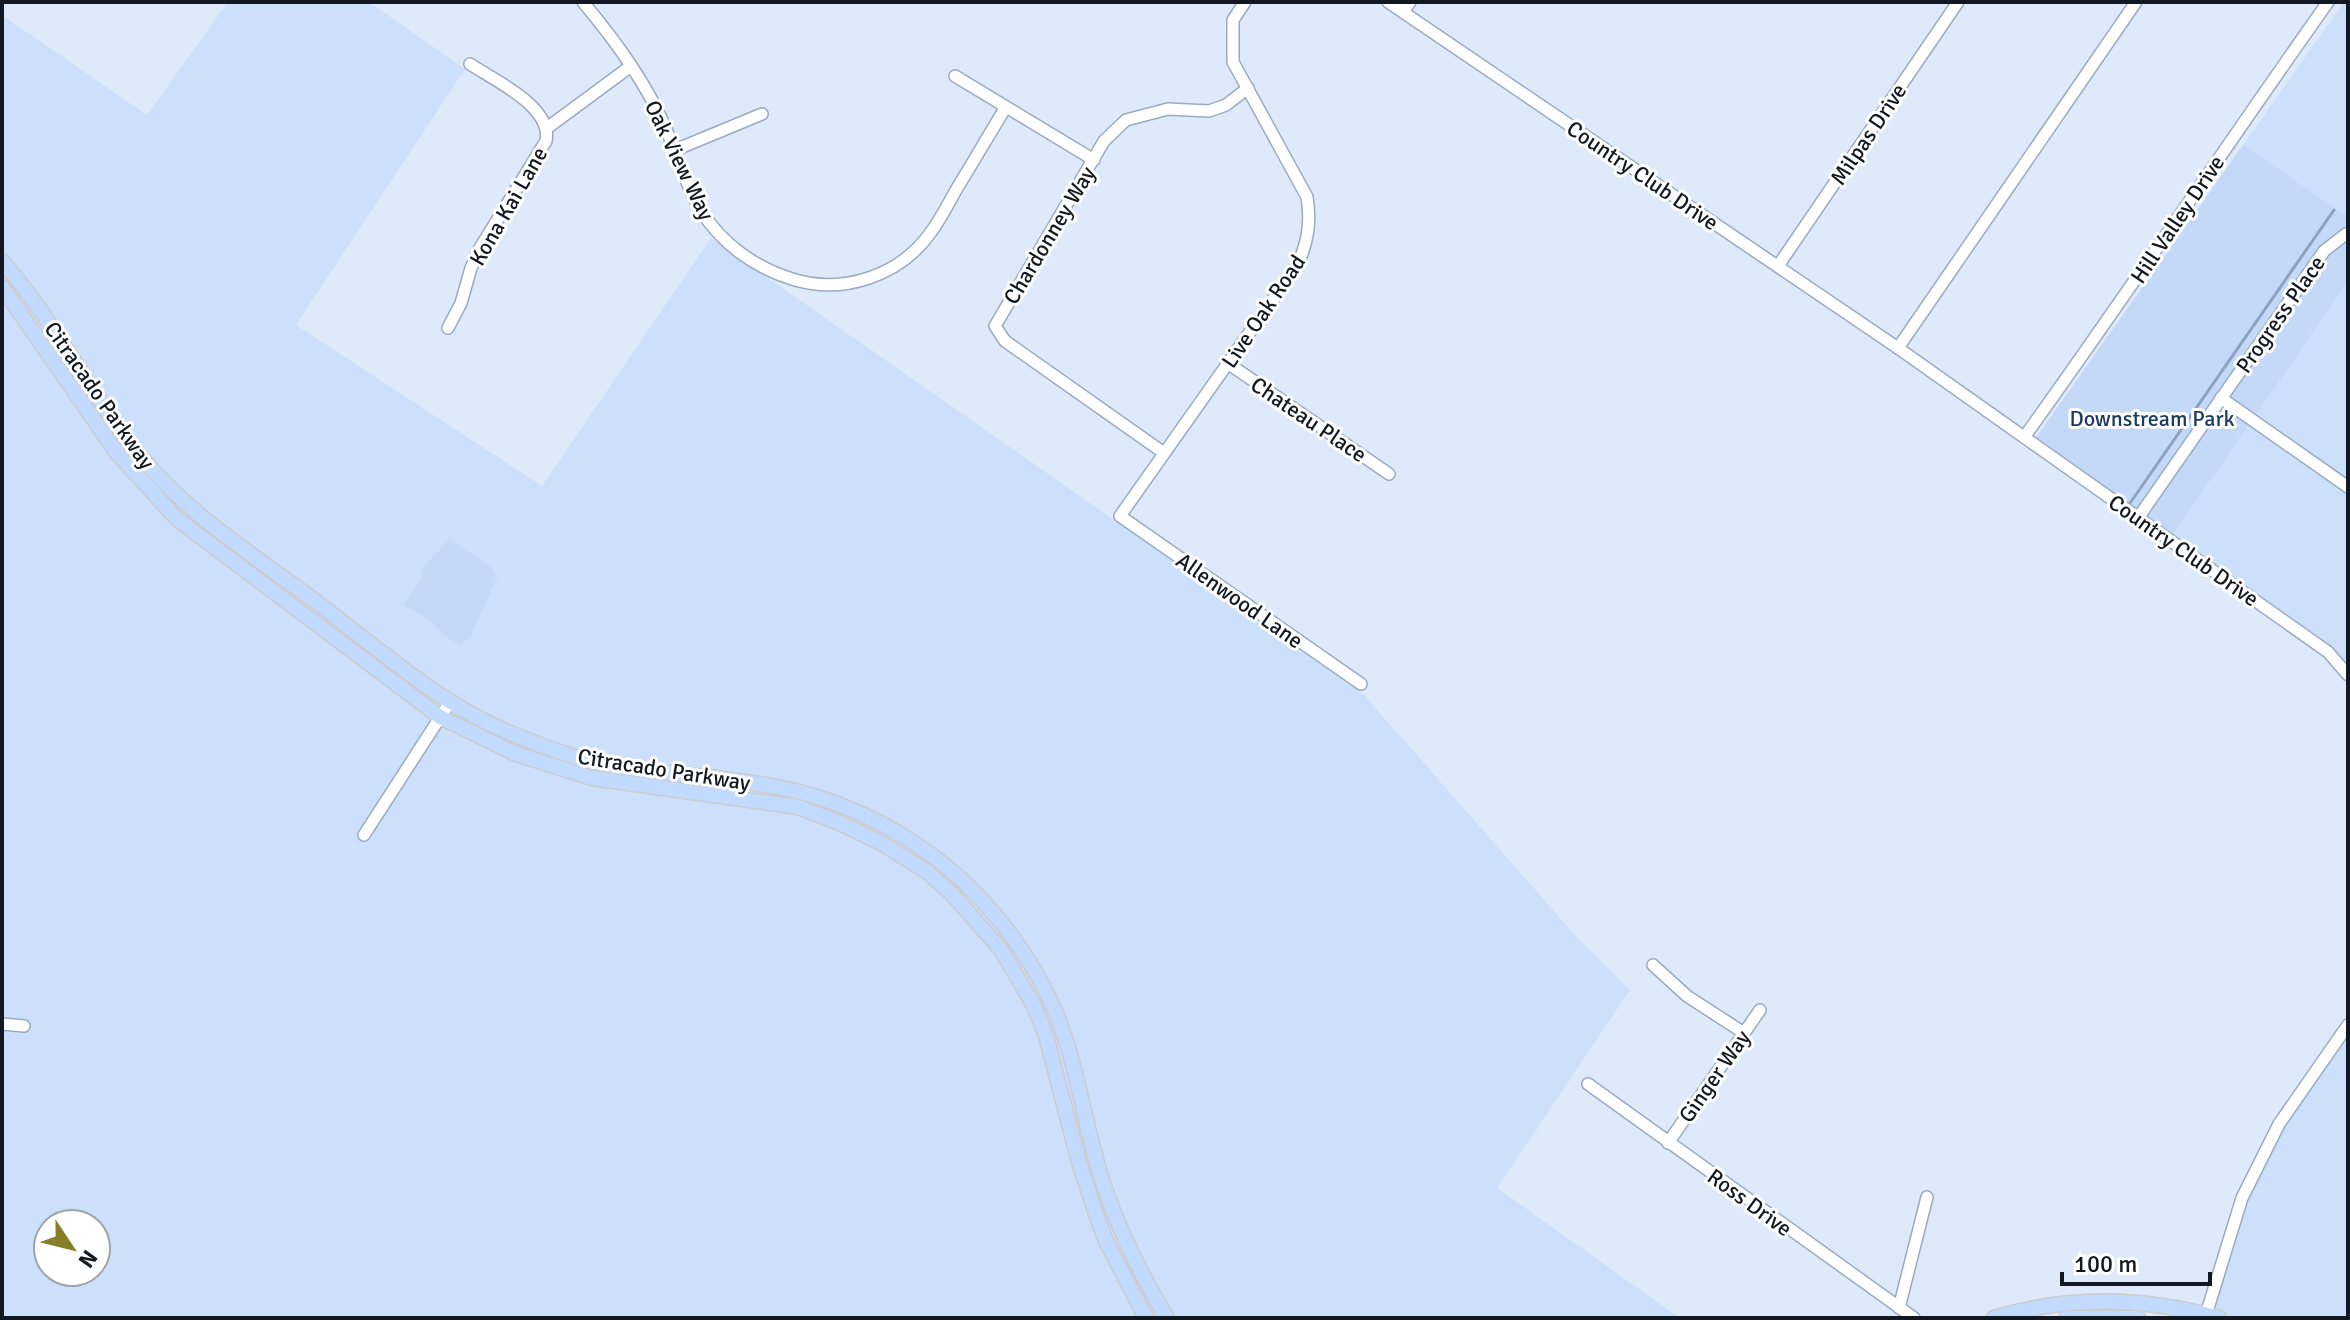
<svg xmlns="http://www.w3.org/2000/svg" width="2350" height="1320" font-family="Signika,sans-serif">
	<rect width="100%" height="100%" fill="#deeafa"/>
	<g fill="#cde0fb" fill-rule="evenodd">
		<path d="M228,2h141l96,67 -169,256 246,161 169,-248 653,457 212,241 54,54 -133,198 183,130h-1678v-1303l145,100zM48,1224h48v48h-48z"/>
		<polygon points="2344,2 2348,2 2348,673 2033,443"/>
		<polygon points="2348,1025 2348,1318 2203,1318 2224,1244 2283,1125"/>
	</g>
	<g fill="#c3d9f7">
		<polygon points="2243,145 2348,217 2348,282 2169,540 2033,442"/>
		<polygon points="449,539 491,567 497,578 470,637 459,645 447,637 427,618 403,605 424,576 421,570"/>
	</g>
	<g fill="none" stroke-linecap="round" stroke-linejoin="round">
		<polyline stroke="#8ca2c0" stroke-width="3" points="2128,506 2334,210"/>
		<g stroke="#99abc4" stroke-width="14">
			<g id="minor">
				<path d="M583,2c34,41 65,83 85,132 11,25 19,55 34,78 20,32 54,56 90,67 51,16 108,-3 139,-47 11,-15 19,-32 28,-47 16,-26 31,-52 47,-78"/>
				<path d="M1245,2l-12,18v42l74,135c4,25 1,44 -9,67l-178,252 241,168"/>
				<polyline points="1388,2 1898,348 2328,652 2348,675"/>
				<polyline points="1403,12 1410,2"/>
				<polyline points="955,76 1094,160"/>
				<polyline points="547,128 631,66"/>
				<polyline points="675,150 762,114"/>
				<polyline points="1778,266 1958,2"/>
				<path d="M448,328l13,-25 10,-35 9,-20 66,-107c7,-34 -52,-61 -76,-77"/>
				<polyline points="1898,348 2136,2"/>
				<polyline points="1229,364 1389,474"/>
				<polyline points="2221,398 2348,487"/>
				<path d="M2025,436c103,-143 201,-290 303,-434"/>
				<polyline points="1164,453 1005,341 995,326 1104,141 1126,120 1168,109 1209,111 1226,105 1248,88"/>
				<polyline points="2138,518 2324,251 2346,234"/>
				<polyline points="364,835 450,702"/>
				<polyline points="1653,965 1687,996 1744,1033"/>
				<polyline points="2,1024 24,1026"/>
				<polyline points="1588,1084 1914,1318"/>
				<polyline points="1668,1143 1760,1010"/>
				<polyline points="1899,1308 1927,1197"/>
				<polyline points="2205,1318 2242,1198 2279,1124 2348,1025"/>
			</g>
		</g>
		<g stroke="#cbccce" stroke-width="17">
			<g id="major">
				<path d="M2,261c52,59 87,131 136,192 49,62 119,104 181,151 57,43 114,94 180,124 36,16 72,30 111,37 56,10 112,11 167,22 74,14 145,52 198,106 33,34 61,74 80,118 24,57 30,120 50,178 16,45 37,88 62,129"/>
				<polyline points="2,287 117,453 177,519 440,717 516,754 592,778 798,807 840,823 881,843 926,871 952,894 1002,951 1034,1006 1046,1036 1079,1162 1097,1217 1106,1241 1146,1318"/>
				<path d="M1994,1318c76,-23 149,-21 225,0"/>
				<polyline points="2066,1318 2138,1318"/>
			</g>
		</g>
		<use href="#minor" stroke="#fff" stroke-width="11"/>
		<use href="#major" stroke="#c1dafe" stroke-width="14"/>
	</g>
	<g text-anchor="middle" stroke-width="6" stroke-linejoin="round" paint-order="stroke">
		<g font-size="22" fill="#121822" stroke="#fff">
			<text transform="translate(1868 134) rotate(-56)" y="8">Milpas Drive</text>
			<text transform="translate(680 160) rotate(64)" y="8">Oak View Way</text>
			<text transform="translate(1643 175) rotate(34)" y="8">Country Club Drive</text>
			<text transform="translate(508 206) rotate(-60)" y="8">Kona Kai Lane</text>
			<text transform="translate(2177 219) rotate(-56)" y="8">Hill Valley Drive</text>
			<text transform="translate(1049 235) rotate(-59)" y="8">Chardonney Way</text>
			<text transform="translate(1263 311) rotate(-56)" y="8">Live Oak Road</text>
			<text transform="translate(2280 314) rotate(-55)" y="8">Progress Place</text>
			<text transform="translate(100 395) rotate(55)" y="8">Citracado Parkway</text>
			<text transform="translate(1309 419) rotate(34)" y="8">Chateau Place</text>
			<text transform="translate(2184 550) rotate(35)" y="8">Country Club Drive</text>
			<text transform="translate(1240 600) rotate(35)" y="8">Allenwood Lane</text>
			<text transform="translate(664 769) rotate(9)" y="8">Citracado Parkway</text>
			<text transform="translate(1714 1076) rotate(-55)" y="8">Ginger Way</text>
			<text transform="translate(1750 1202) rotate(36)" y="8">Ross Drive</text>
		</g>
		<g font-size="22" fill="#1b3962" stroke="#fff">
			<text x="2152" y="426">Downstream Park</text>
		</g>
	</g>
	<rect width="2350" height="1320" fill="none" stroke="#121822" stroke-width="8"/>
	<g transform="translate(72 1248) rotate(125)"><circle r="38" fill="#ffffff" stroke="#a0a3a7" stroke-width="2"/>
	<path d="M0-6L14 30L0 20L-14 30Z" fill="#858028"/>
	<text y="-12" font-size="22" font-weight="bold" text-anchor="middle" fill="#121822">N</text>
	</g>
	<path d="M2062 1272v12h148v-12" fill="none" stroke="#121822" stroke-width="4"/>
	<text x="2074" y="1272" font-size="24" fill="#121822" stroke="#ffffff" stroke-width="6" paint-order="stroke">100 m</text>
</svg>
